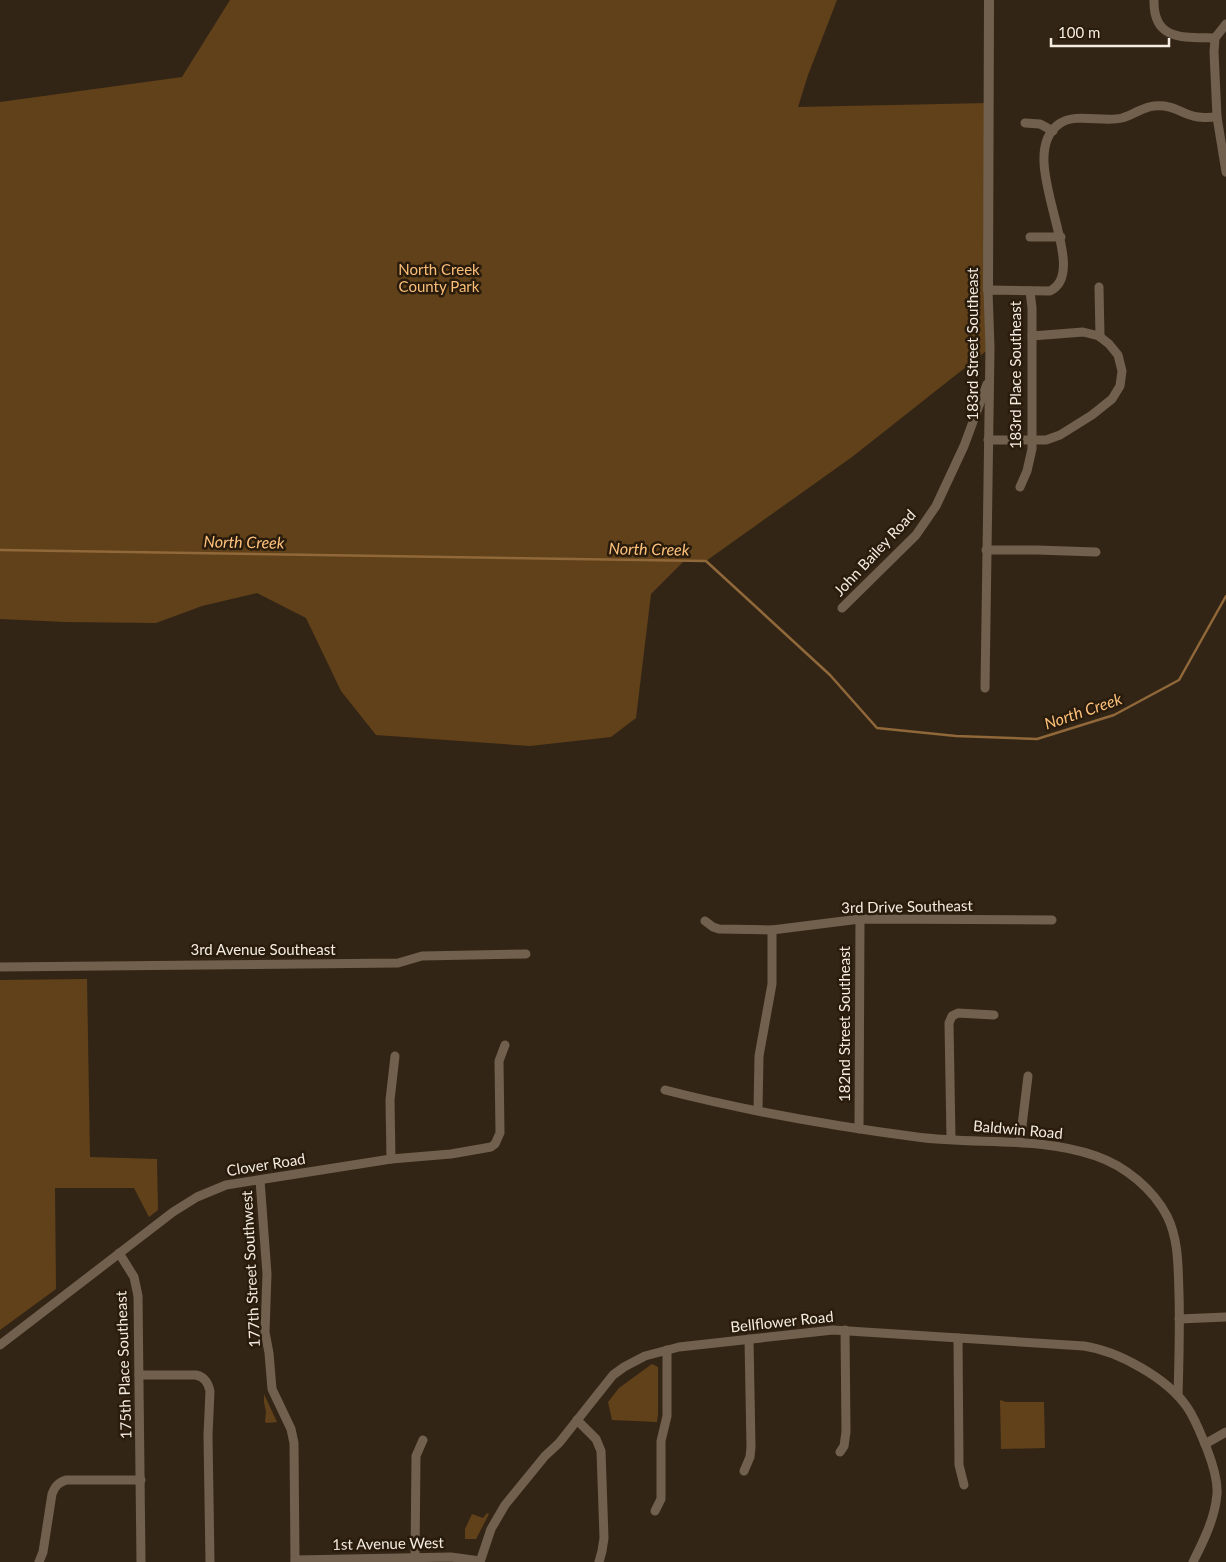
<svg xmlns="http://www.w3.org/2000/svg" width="1226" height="1562" font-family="Lato,sans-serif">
	<rect width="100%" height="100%" fill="#332516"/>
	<g fill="#614119">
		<polygon points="230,0 837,0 808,75 798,107 989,103 990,348 852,457 706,561 684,561 651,594 636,718 611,737 530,746 376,735 341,691 306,618 257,593 202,606 156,623 65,622 0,619 0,102 182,77"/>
		<polygon points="87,979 90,1157 157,1159 158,1210 149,1217 134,1188 55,1188 56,1289 0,1330 0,980"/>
		<polygon points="652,1364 658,1367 658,1414 657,1422 612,1420 608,1402 619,1388"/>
		<polygon points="264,1394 277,1422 267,1423 265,1422 266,1412 264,1402"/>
		<polygon points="1000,1400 1006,1402 1044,1402 1045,1448 1001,1449"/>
		<polygon points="487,1513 489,1514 476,1539 465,1539 465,1529 472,1514 483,1518"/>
	</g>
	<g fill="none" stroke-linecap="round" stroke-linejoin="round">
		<polyline stroke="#906839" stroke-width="2.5" points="0,550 706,561 830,675 877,728 956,736 1037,739 1114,715 1179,680 1226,596"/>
		<g stroke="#71604d" stroke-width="9">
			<path d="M1154,0c-1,42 31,37 61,38"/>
			<polyline points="1226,24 1215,38 1214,52 1217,117 1226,172"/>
			<polyline points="1025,123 1040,124 1053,131"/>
			<polyline points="1030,237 1061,237"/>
			<polyline points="1099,287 1100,337"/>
			<polyline points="988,440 1046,440 1060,435 1092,415 1112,399 1120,386 1122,371 1118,355 1109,344 1099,336 1083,332 1032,336"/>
			<polyline points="1020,487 1027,471 1032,449 1032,308 1030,291"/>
			<polyline points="986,550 1037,550 1096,552"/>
			<polyline points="842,608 916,535 936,506 964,446 987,384"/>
			<path d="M985,688l5,-340 -2,-58 62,1c44,-21 -38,-134 9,-167 17,-12 44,-1 63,-6 11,-3 21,-11 32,-12 21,-2 28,9 44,11 6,1 13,0 19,0"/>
			<polyline points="705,921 713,927 719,929 772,930 860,919 1052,920"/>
			<polyline points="0,967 398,963 422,956 526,954"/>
			<path d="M665,1090c82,21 167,36 252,47 60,8 121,-1 179,19 29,10 57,33 71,60 12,24 11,52 12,78 1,34 0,68 -1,102"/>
			<polyline points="758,1110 759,1056 772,984 772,930"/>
			<polyline points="859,1129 860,919"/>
			<polyline points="951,1139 949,1023 952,1016 958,1013 994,1015"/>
			<polyline points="1020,1142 1028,1076"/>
			<polyline points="391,1159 390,1100 395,1056"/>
			<polyline points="260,1180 267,1274 265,1332 269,1353 272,1389 291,1429 294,1443 295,1562"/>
			<polyline points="119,1253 134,1277 138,1296 141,1562"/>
			<polyline points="1179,1319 1226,1317"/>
			<polyline points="958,1338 959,1465 964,1485"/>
			<polyline points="0,1345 173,1212 197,1197 226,1185 391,1159 451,1154 491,1147 495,1144 500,1133 499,1061 505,1045"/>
			<path d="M139,1375h57c9,2 12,8 14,16l-2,44 2,127"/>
			<polyline points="577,1420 596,1439 601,1451 604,1538 602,1551 599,1562"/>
			<polyline points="1205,1444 1226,1432"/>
			<polyline points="840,1452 844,1446 846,1432 845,1330"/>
			<polyline points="744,1471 750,1457 751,1447 749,1339"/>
			<polyline points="655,1511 661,1499 661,1441 667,1416 667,1350"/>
			<polyline points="415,1558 416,1456 423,1440"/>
			<polyline points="295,1560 451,1557 480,1561"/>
			<path d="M39,1562l4,-10 9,-58c3,-8 6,-11 14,-14h75"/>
			<path d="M480,1562l11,-33 14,-24 40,-49 14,-13 54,-68 11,-8 21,-11 34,-9 154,-17 251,16c34,5 83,32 103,61 9,13 14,28 20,42 5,13 11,31 10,45 -2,24 -13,46 -24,68"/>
		</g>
		<polyline stroke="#71604d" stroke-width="10" points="988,290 989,0"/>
	</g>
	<g text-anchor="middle" stroke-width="5" stroke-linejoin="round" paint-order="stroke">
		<g font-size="15" fill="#fbbe79" stroke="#291c0c">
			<text x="439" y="275">North Creek<tspan x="439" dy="17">County Park</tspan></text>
		</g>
		<g font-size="15" fill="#f4ebe1" stroke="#291c0c">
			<text transform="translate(973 344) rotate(-90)" y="5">183rd Street Southeast</text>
			<text transform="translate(1016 375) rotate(-90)" y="5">183rd Place Southeast</text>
			<text transform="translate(875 553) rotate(-47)" y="5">John Bailey Road</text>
			<text transform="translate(907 907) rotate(-1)" y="5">3rd Drive Southeast</text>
			<text x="263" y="955">3rd Avenue Southeast</text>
			<text transform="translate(845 1024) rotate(-90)" y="5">182nd Street Southeast</text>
			<text transform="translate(1018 1130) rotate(5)" y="5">Baldwin Road</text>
			<text transform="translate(266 1165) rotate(-9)" y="5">Clover Road</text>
			<text transform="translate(251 1269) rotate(-93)" y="5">177th Street Southwest</text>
			<text transform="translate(782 1322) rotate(-6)" y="5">Bellflower Road</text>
			<text transform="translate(124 1365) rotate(-92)" y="5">175th Place Southeast</text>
			<text transform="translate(388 1544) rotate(-1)" y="5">1st Avenue West</text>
		</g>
		<g font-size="16" font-style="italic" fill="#ffc27c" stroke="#291c0c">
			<text transform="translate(244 542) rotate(1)" y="6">North Creek</text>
			<text transform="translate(649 549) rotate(1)" y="6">North Creek</text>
			<text transform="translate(1083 711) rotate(-19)" y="6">North Creek</text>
		</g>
	</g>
	<path d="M1051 38v8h118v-8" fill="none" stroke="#f4ebe1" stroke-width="2.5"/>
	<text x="1058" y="38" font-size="15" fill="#f4ebe1" stroke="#291c0c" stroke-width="4" paint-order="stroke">100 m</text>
</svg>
